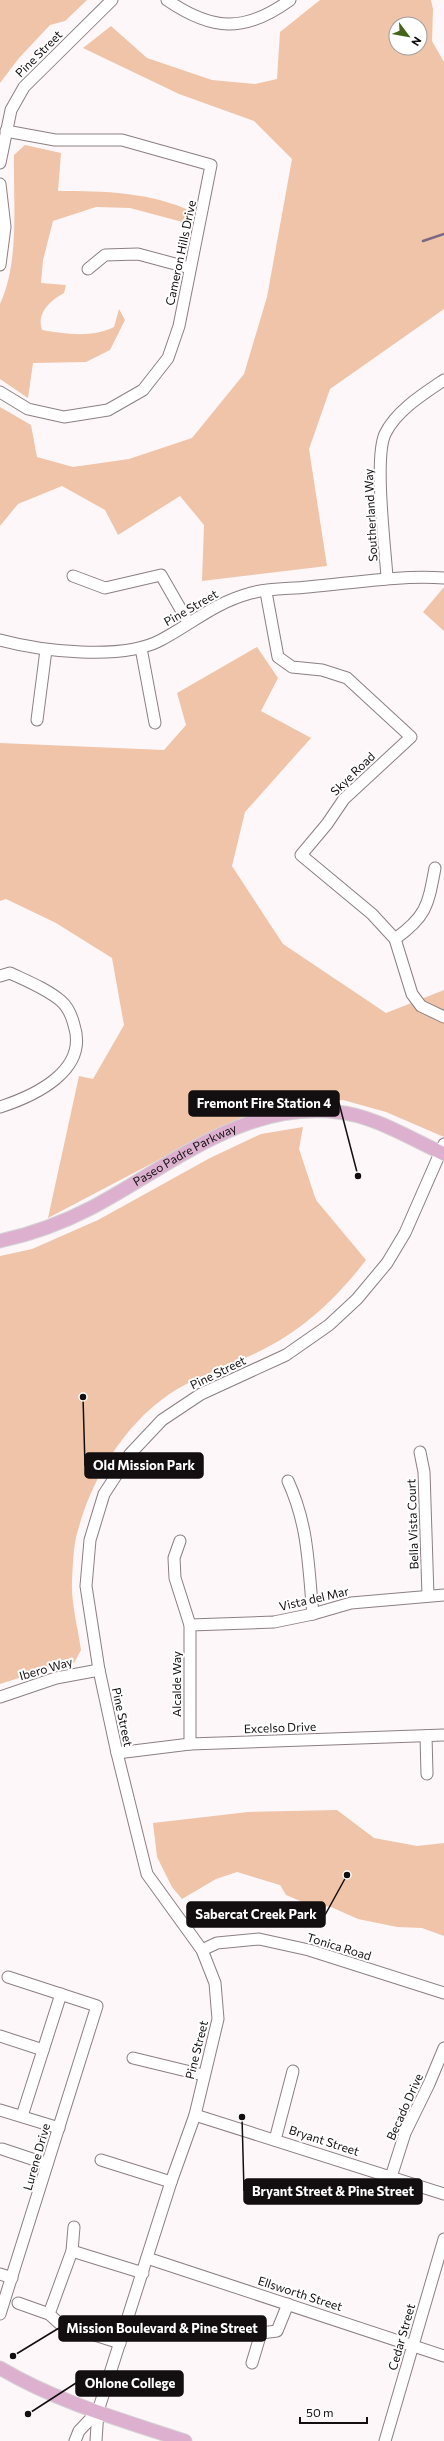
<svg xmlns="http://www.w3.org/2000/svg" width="444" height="2441" font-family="Commissioner,sans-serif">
	<rect width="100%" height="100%" fill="#fdf7f9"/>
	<g fill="#f0c4a8" fill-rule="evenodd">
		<polygon points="0,0 87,0 65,21 50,25 19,58 0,83"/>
		<path d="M320,0h111l2,9 -1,32 12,21v247l-114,80 -21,60 18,117 -125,15 2,-56 -24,-29 -62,39 -13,-25 -43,-24 -44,18 -18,22v-119l31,18 6,32 36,10 56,-8 63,-21 52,-64 23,-77 25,-138 -38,-38 -75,-27 -96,-46 28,-22 36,32 65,22 43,4 22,-5 3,-47zM396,24h24v24h-24z"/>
		<path d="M25,145l36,8 -3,38c46,0 93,1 135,21l-3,12 -60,-16 -34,-1 -43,14 -10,39 -2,23 25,2 -2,8c-13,7 -28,20 -22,37 22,4 51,8 72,-3l5,-18 6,11 -15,30 -24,12 -53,1 -5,35 -28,-19v-75c20,-43 13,-103 14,-149z"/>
		<polygon points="444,587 444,631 423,612"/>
		<polygon points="257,647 278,678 261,711 311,738 245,812 232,866 283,944 386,1013 444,990 444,1137 386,1112 343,1100 293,1103 254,1112 225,1125 48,1218 79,1076 93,1079 124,1025 112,958 56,923 6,899 0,901 0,743 164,750 186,725 177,693"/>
		<path d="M303,1127l-4,22 17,51 50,60c-30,39 -65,72 -110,93 -26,12 -52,21 -77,35 -51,30 -86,87 -101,142 -5,15 -5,36 -6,51 -1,23 6,47 9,69l-7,13 -24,5 -50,16v-428l32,-7 66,-29 112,-62 51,-24z"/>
		<polygon points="337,1810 374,1838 417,1846 444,1843 444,1936 422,1928 397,1927 358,1919 331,1907 305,1903 286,1895 280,1885 237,1872 216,1879 182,1899 172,1887 157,1857 153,1823 248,1812"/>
	</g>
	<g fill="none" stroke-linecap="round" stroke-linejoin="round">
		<polyline stroke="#7c6885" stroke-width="2.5" points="423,241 444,234"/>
		<g stroke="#8c7f82" stroke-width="13">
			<g id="minor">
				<path d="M167,0c45,31 78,33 123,0"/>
				<polyline points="0,163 11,110 24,87 112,0"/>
				<polyline points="0,184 5,227 0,265"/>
				<polyline points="88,269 105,255 138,254 190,268"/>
				<polyline points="0,392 28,409 64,417 108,410 143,390 168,358 179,326 211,165 122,140 55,140 6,131"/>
				<polyline points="73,576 105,588 161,575 188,622"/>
				<path d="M385,579l2,-2c-2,-30 -13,-119 -2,-143 11,-23 38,-40 59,-54"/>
				<polyline points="266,592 278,657 292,667 322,670 347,678 411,737 344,799 327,824 301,855 372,914 395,939 412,994 421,1006 444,1017"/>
				<path d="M0,640c41,11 122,21 161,0 32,-17 53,-37 90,-47 18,-5 39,-4 57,-6 45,-4 91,-12 136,-9"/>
				<polyline points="141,648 155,723"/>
				<polyline points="37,720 46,650"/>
				<path d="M395,939c32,-23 33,-34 40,-71"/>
				<path d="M0,976l10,-3c17,8 37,16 51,28 7,6 11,16 13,24 15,46 -40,71 -74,82"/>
				<polyline points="420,1452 424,1472 428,1596"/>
				<path d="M288,1481c21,46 20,85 25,133"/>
				<polyline points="180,1541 174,1558 175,1578 190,1625 190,1744"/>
				<polyline points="190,1625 274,1622 313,1614 351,1603 444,1595"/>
				<polyline points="0,1697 56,1678 99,1670"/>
				<polyline points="426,1736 427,1774"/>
				<polyline points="117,1753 190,1744 444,1735"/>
				<polyline points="202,1950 217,1943 259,1939 309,1950 444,1993"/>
				<polyline points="0,2036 43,2050"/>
				<polyline points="133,2058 203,2075"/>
				<polyline points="0,2110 59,2128"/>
				<polyline points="195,2115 444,2194"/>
				<polyline points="22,2116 61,1994"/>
				<polyline points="275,2140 293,2071"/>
				<polyline points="2,2149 47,2164"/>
				<polyline points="101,2160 171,2182"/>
				<polyline points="391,2177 405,2133 429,2084 444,2048"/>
				<polyline points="72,2251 143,2273"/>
				<polyline points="147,2258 444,2356"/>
				<polyline points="0,2274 12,2278"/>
				<polyline points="18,2303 49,2314 60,2324 120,2343"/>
				<polyline points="0,2314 97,2006 8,1977"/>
				<polyline points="49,2314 72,2251 74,2227"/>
				<polyline points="252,2363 261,2333 277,2331 288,2304"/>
				<polyline points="75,2441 79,2431 98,2411"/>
				<polyline points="96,2441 98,2411 171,2182 195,2115 218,2019 215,1983 202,1950 147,1874 117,1753 99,1670 86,1586 90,1540 104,1494 130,1454 162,1420 201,1394 286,1355 329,1325 357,1299 387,1263 405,1233 444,1144"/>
				<polyline points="385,2441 444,2239"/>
			</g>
		</g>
		<g stroke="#d5d4d4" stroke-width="15">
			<g id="major">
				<path id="s1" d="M0,1241c32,-7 62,-18 91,-33 78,-41 152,-107 246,-96 36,3 74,27 107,42"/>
				<path d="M0,2368c57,34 122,52 185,73"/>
			</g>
		</g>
		<use href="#minor" stroke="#fff" stroke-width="11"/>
		<use href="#major" stroke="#ddb0d0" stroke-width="13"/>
	</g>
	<g text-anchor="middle" stroke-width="4" stroke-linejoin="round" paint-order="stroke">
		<g font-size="12" fill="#130e0f" stroke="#fff">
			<text transform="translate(39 54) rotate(-45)" y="4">Pine Street</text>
			<text transform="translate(181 253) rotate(-78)" y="4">Cameron Hills Drive</text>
			<text transform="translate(371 515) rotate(-93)" y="4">Southerland Way</text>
			<text transform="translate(191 608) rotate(-30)" y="4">Pine Street</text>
			<text transform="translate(353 774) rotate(-44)" y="4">Skye Road</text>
			<text dy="4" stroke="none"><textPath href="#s1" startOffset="205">Paseo Padre Parkway</textPath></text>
			<text transform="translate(218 1373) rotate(-26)" y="4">Pine Street</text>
			<text transform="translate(413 1524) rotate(-92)" y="4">Bella Vista Court</text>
			<text transform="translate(314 1599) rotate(-13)" y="4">Vista del Mar</text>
			<text transform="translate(46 1669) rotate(-16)" y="4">Ibero Way</text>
			<text transform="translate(177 1684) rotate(-90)" y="4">Alcalde Way</text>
			<text transform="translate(122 1717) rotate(78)" y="4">Pine Street</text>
			<text transform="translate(280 1728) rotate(-2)" y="4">Excelso Drive</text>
			<text transform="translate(339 1947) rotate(17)" y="4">Tonica Road</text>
			<text transform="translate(197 2050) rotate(-76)" y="4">Pine Street</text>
			<text transform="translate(405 2107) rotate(-66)" y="4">Becado Drive</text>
			<text transform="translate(324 2141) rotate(18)" y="4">Bryant Street</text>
			<text transform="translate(37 2157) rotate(-74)" y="4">Lurene Drive</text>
			<text transform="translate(300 2294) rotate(18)" y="4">Ellsworth Street</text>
			<text transform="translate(402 2337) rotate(-74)" y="4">Cedar Street</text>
		</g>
	</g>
	<path fill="none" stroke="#130e0f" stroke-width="1.5" d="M358 1176L339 1103M83 1397L85 1466M347 1875L325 1915M242 2117L244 2191M13 2356L59 2328M28 2414L76 2383"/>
	<g fill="#130e0f" stroke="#fff" stroke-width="1.5">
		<circle cx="358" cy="1176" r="4"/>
		<circle cx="83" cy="1397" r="4"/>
		<circle cx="347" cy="1875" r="4"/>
		<circle cx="242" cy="2117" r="4"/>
		<circle cx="13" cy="2356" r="4"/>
		<circle cx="28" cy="2414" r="4"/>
	</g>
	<g fill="#130e0f" stroke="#130e0f" stroke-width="1.5">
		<rect x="189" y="1091" width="150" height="25" rx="4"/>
		<rect x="85" y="1453" width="118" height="25" rx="4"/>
		<rect x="187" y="1902" width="138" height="25" rx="4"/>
		<rect x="244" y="2179" width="178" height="25" rx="4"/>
		<rect x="59" y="2316" width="207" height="25" rx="4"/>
		<rect x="76" y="2371" width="107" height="25" rx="4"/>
	</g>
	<g font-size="13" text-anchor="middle" font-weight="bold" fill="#fff">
		<text x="264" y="1108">Fremont Fire Station 4</text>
		<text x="144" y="1470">Old Mission Park</text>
		<text x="256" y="1919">Sabercat Creek Park</text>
		<text x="333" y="2196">Bryant Street &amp; Pine Street</text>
		<text x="162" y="2333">Mission Boulevard &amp; Pine Street</text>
		<text x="130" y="2388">Ohlone College</text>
	</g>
	<g transform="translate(408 36) rotate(122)"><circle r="19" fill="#ffffff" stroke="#a19f9f"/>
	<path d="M0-3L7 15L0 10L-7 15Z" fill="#42641b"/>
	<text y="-6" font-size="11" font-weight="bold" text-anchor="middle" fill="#130e0f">N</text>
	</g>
	<path d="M300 2417v6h67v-6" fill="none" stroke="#130e0f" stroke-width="2"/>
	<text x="306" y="2417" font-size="12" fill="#130e0f" stroke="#ffffff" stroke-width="3" paint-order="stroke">50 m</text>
</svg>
